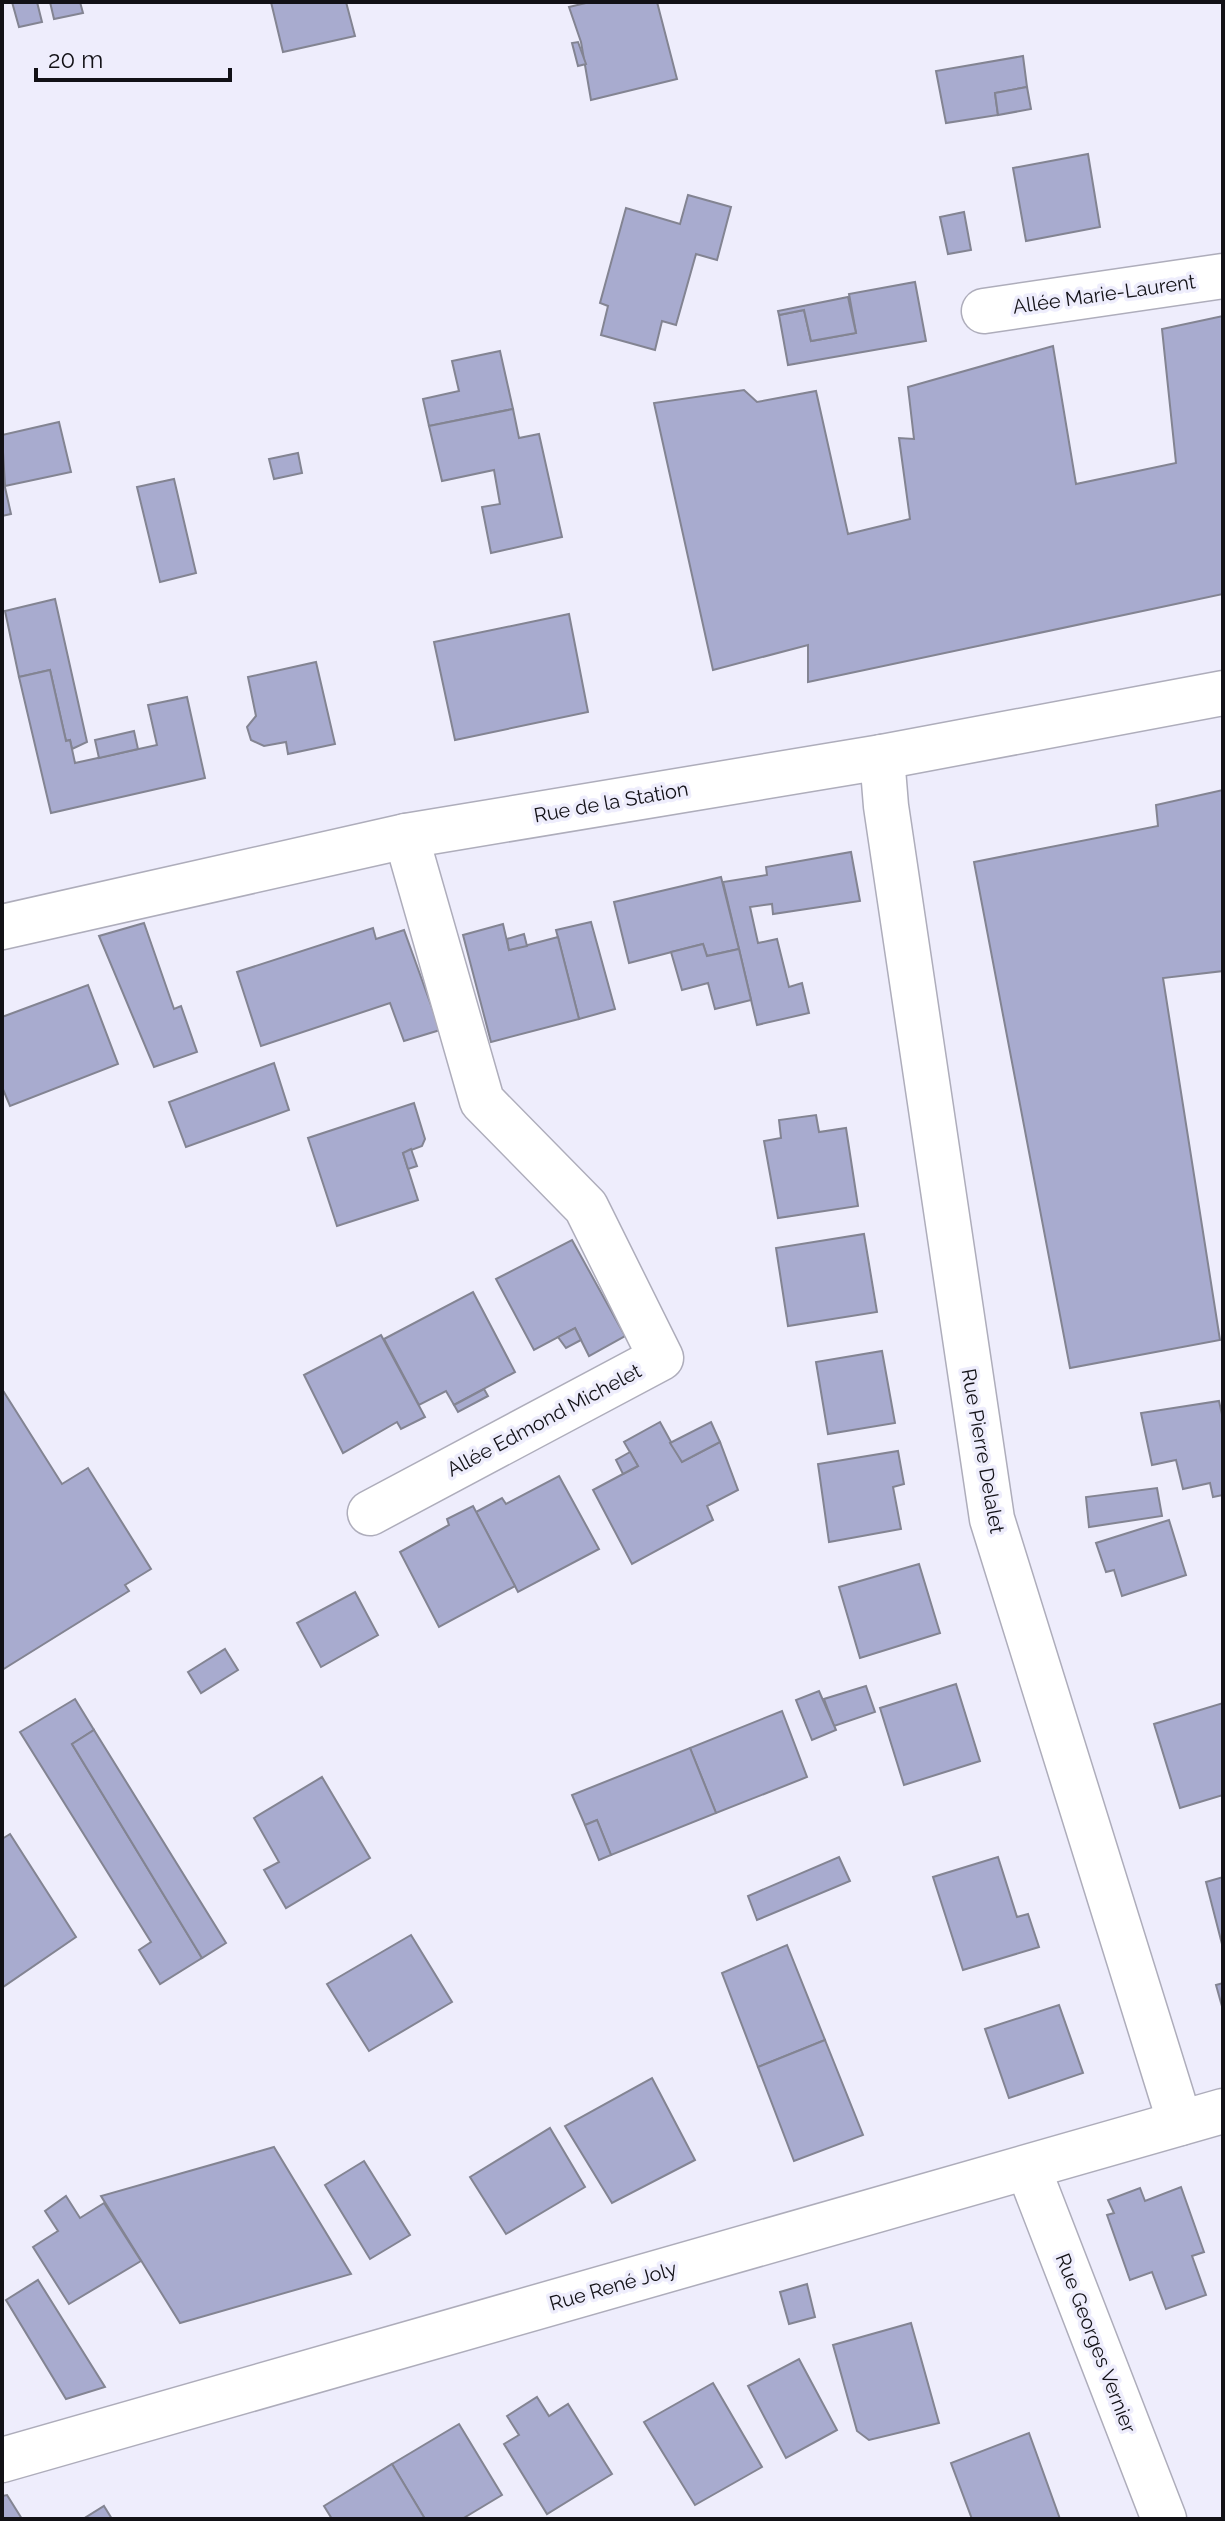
<svg xmlns="http://www.w3.org/2000/svg" width="1225" height="2521" font-family="Raleway,sans-serif">
	<rect width="100%" height="100%" fill="#eeedfc"/>
	<g fill="#a8abcf" stroke="#838492" stroke-width="2">
		<polygon points="12,2 37,2 42,22 19,27"/>
		<polygon points="50,2 80,2 83,13 54,19"/>
		<polygon points="271,2 346,2 355,36 283,52"/>
		<polygon points="590,2 657,2 677,79 591,100 581,42 569,7"/>
		<polygon points="578,42 586,64 578,66 572,43"/>
		<polygon points="1023,56 1027,87 995,93 998,115 946,123 936,71"/>
		<polygon points="1027,87 1031,109 998,115 995,93"/>
		<polygon points="1088,154 1100,227 1026,241 1013,168"/>
		<polygon points="688,195 731,207 717,260 696,254 676,325 662,321 655,350 601,335 608,306 600,303 626,208 680,224"/>
		<polygon points="964,212 971,250 948,254 940,217"/>
		<polygon points="915,282 926,341 788,365 779,315 804,310 811,341 856,333 849,294"/>
		<polygon points="848,297 856,333 811,341 804,310 779,315 778,311"/>
		<polygon points="1223,316 1223,594 808,682 808,645 713,670 654,403 744,390 757,402 816,391 848,534 910,519 899,438 914,439 908,387 1053,346 1076,484 1176,463 1162,329"/>
		<polygon points="500,351 513,409 429,426 423,399 459,391 452,361"/>
		<polygon points="513,409 519,438 539,434 562,537 491,553 482,507 500,504 494,470 442,481 429,426"/>
		<polygon points="59,422 71,472 5,486 2,435"/>
		<polygon points="298,453 302,473 274,479 269,459"/>
		<polygon points="2,474 11,514 2,516"/>
		<polygon points="174,479 196,573 160,582 137,487"/>
		<polygon points="55,599 87,742 72,749 70,740 66,741 50,670 19,677 5,611"/>
		<polygon points="569,614 588,712 455,740 434,642"/>
		<polygon points="316,662 335,744 288,754 286,742 264,746 251,740 247,727 256,716 248,677"/>
		<polygon points="50,670 66,741 70,740 75,763 157,745 148,705 187,697 205,778 51,813 19,677"/>
		<polygon points="134,731 138,749 99,758 95,740"/>
		<polygon points="1223,790 1223,971 1163,978 1220,1340 1070,1368 974,862 1158,826 1156,805"/>
		<polygon points="851,852 860,901 773,914 772,904 750,907 758,943 777,939 789,987 802,983 809,1013 757,1025 723,882 767,875 766,867"/>
		<polygon points="721,877 739,949 707,956 703,944 629,963 614,902"/>
		<polygon points="591,922 615,1009 579,1019 556,930"/>
		<polygon points="144,923 174,1009 181,1006 197,1052 154,1067 99,936"/>
		<polygon points="503,924 509,950 558,937 579,1019 491,1042 463,935"/>
		<polygon points="373,928 376,939 404,930 440,1030 404,1041 390,1003 261,1046 237,972"/>
		<polygon points="524,934 527,946 509,950 507,939"/>
		<polygon points="703,944 707,956 739,949 751,1000 715,1009 708,983 682,990 671,952"/>
		<polygon points="88,985 118,1064 10,1106 2,1087 2,1017"/>
		<polygon points="274,1063 289,1110 186,1147 169,1102"/>
		<polygon points="414,1103 425,1139 422,1146 403,1153 418,1200 337,1226 308,1138"/>
		<polygon points="816,1115 819,1132 846,1128 858,1206 778,1218 764,1141 781,1138 779,1120"/>
		<polygon points="411,1149 417,1166 408,1169 403,1153"/>
		<polygon points="864,1234 877,1312 788,1326 776,1248"/>
		<polygon points="572,1240 625,1336 589,1356 575,1328 534,1350 496,1279"/>
		<polygon points="473,1292 515,1372 454,1405 446,1391 419,1405 384,1339"/>
		<polygon points="575,1328 581,1340 566,1348 558,1337"/>
		<polygon points="381,1335 425,1417 401,1429 397,1422 343,1453 304,1375"/>
		<polygon points="882,1351 895,1423 828,1434 816,1362"/>
		<polygon points="2,1389 62,1484 88,1468 151,1569 125,1585 129,1591 2,1670"/>
		<polygon points="484,1389 488,1396 458,1412 454,1405"/>
		<polygon points="1219,1401 1223,1419 1223,1495 1213,1497 1210,1483 1183,1489 1176,1460 1152,1465 1141,1413"/>
		<polygon points="660,1422 682,1462 720,1442 738,1490 707,1506 713,1520 632,1564 593,1490 638,1466 624,1442"/>
		<polygon points="711,1422 720,1442 682,1462 670,1443"/>
		<polygon points="898,1451 904,1484 893,1487 901,1529 829,1542 818,1464"/>
		<polygon points="630,1452 638,1466 623,1474 616,1460"/>
		<polygon points="559,1476 599,1549 518,1592 476,1512 502,1498 506,1504"/>
		<polygon points="1157,1488 1162,1516 1089,1527 1086,1497"/>
		<polygon points="473,1506 515,1586 439,1627 400,1552 449,1525 447,1519"/>
		<polygon points="1169,1520 1186,1575 1122,1596 1114,1570 1106,1572 1096,1543"/>
		<polygon points="919,1564 940,1633 860,1658 839,1587"/>
		<polygon points="355,1592 378,1635 321,1667 297,1623"/>
		<polygon points="225,1649 238,1670 201,1693 188,1672"/>
		<polygon points="956,1684 980,1761 904,1785 880,1708"/>
		<polygon points="866,1686 875,1712 834,1726 824,1699"/>
		<polygon points="819,1691 836,1730 812,1740 796,1700"/>
		<polygon points="75,1699 94,1730 72,1744 202,1958 160,1984 139,1950 151,1942 20,1732"/>
		<polygon points="1223,1703 1223,1795 1180,1808 1154,1724"/>
		<polygon points="782,1711 807,1777 716,1813 690,1748"/>
		<polygon points="94,1730 226,1943 202,1958 72,1744"/>
		<polygon points="690,1748 716,1813 611,1855 597,1820 585,1825 572,1795"/>
		<polygon points="322,1777 370,1858 286,1908 264,1870 279,1862 254,1818"/>
		<polygon points="597,1820 611,1855 599,1860 585,1825"/>
		<polygon points="10,1834 76,1937 3,1987 2,1839"/>
		<polygon points="839,1857 850,1881 757,1920 748,1896"/>
		<polygon points="998,1857 1017,1917 1028,1914 1039,1947 963,1970 933,1877"/>
		<polygon points="1223,1877 1223,1948 1206,1882"/>
		<polygon points="411,1935 452,2002 369,2051 327,1984"/>
		<polygon points="787,1945 825,2040 758,2067 722,1973"/>
		<polygon points="1223,1983 1223,2010 1216,1985"/>
		<polygon points="1059,2005 1083,2073 1009,2098 985,2029"/>
		<polygon points="825,2040 863,2135 794,2161 758,2067"/>
		<polygon points="652,2078 695,2160 612,2203 565,2126"/>
		<polygon points="550,2128 585,2187 506,2234 470,2177"/>
		<polygon points="274,2147 351,2274 180,2323 101,2196"/>
		<polygon points="364,2161 410,2235 370,2259 325,2185"/>
		<polygon points="1181,2187 1204,2252 1192,2256 1206,2295 1166,2309 1152,2272 1130,2280 1107,2215 1114,2213 1108,2200 1140,2188 1145,2201"/>
		<polygon points="66,2196 80,2218 104,2203 141,2261 69,2304 33,2247 58,2231 45,2211"/>
		<polygon points="38,2280 105,2387 66,2399 6,2300"/>
		<polygon points="807,2284 815,2317 789,2324 780,2292"/>
		<polygon points="911,2323 939,2423 869,2440 857,2431 833,2345"/>
		<polygon points="799,2359 837,2430 786,2458 748,2386"/>
		<polygon points="713,2383 762,2467 695,2505 644,2422"/>
		<polygon points="537,2397 549,2416 568,2404 612,2474 547,2514 504,2444 519,2435 507,2416"/>
		<polygon points="459,2424 502,2495 462,2519 425,2519 392,2464"/>
		<polygon points="1029,2433 1060,2519 972,2519 951,2463"/>
		<polygon points="392,2464 425,2519 332,2519 324,2506"/>
		<polygon points="7,2495 22,2519 2,2519 2,2496"/>
		<polygon points="104,2506 112,2519 83,2519"/>
	</g>
	<g fill="none" stroke-linecap="round" stroke-linejoin="round">
		<g stroke="#aeadbb" stroke-width="47">
			<g id="street">
				<polyline points="984,311 1223,276"/>
				<polyline points="882,757 886,806 992,1519 1180,2123"/>
				<polyline points="2,927 406,836 882,757 1223,693"/>
				<polyline points="370,1513 661,1358 586,1207 482,1101 406,836"/>
				<polyline points="1028,2168 1164,2519"/>
				<polyline points="2,2460 1223,2111"/>
			</g>
		</g>
		<use href="#street" stroke="#fff" stroke-width="44"/>
	</g>
	<g text-anchor="middle" stroke-width="7" stroke-linejoin="round" paint-order="stroke">
		<g font-size="20" fill="#121116" stroke="#eeedfc">
			<text transform="translate(1104 294) rotate(-8)" y="7">Allée Marie-Laurent</text>
			<text transform="translate(611 802) rotate(-10)" y="7">Rue de la Station</text>
			<text transform="translate(544 1420) rotate(-28)" y="7">Allée Edmond Michelet</text>
			<text transform="translate(983 1451) rotate(80)" y="7">Rue Pierre Delalet</text>
			<text transform="translate(613 2286) rotate(-16)" y="7">Rue René Joly</text>
			<text transform="translate(1096 2343) rotate(69)" y="7">Rue Georges Vernier</text>
		</g>
	</g>
	<rect width="1225" height="2521" fill="none" stroke="#121116" stroke-width="8"/>
	<path d="M36 68v12h194v-12" fill="none" stroke="#121116" stroke-width="4"/>
	<text x="48" y="68" font-size="24" fill="#121116" stroke="#eeedfc" stroke-width="6" paint-order="stroke">20 m</text>
</svg>
